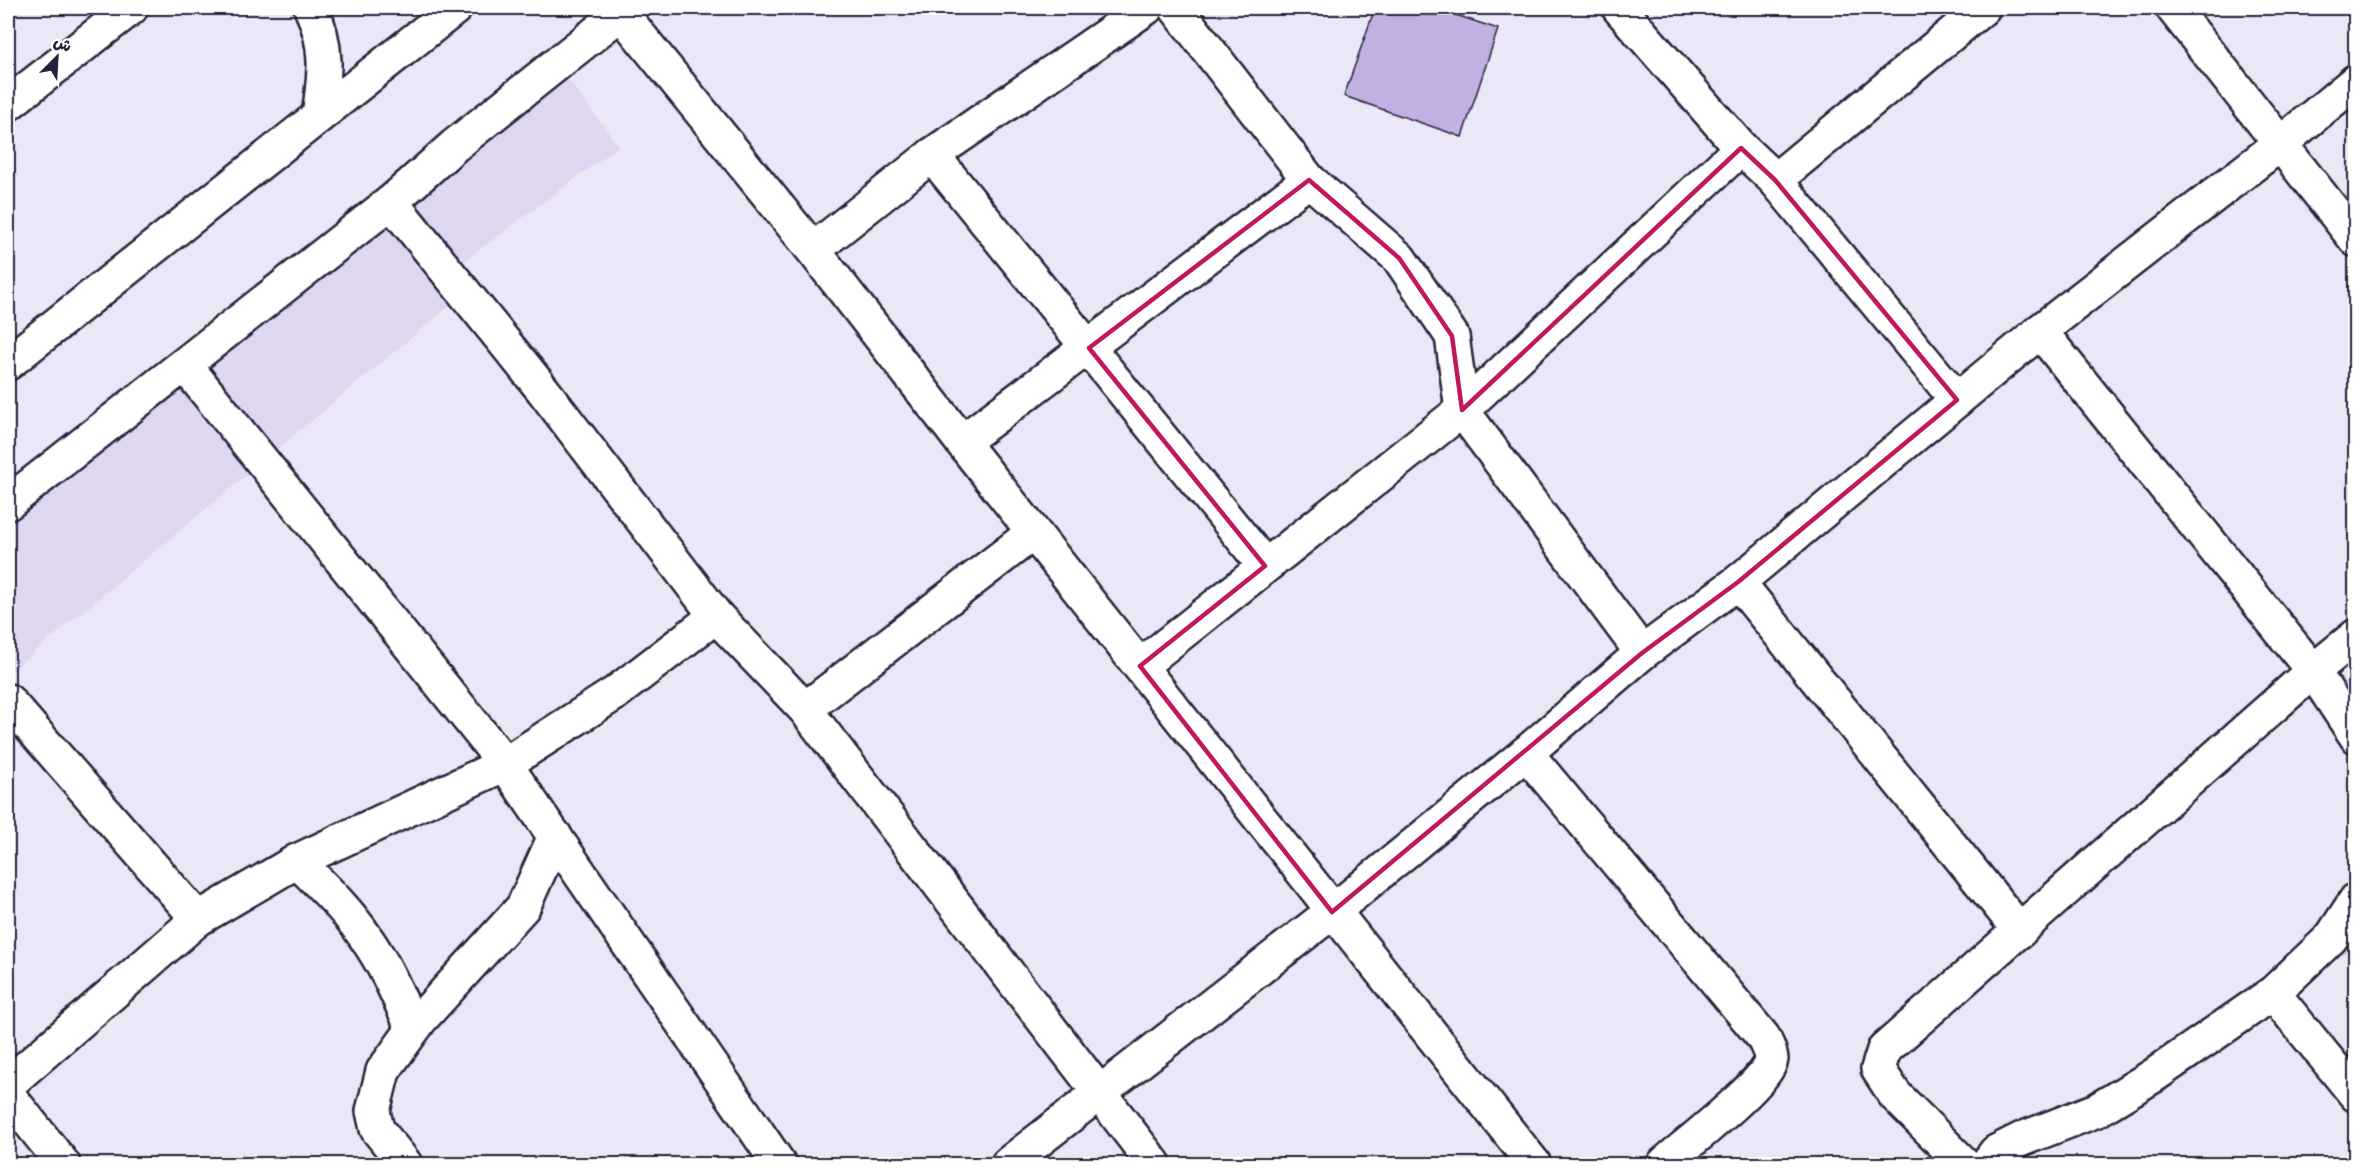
<svg xmlns="http://www.w3.org/2000/svg" width="2363" height="1172" font-family="Dekko,'Playpen Sans Arabic',sans-serif">
	<rect width="100%" height="100%" fill="#ece7f6"/>
	<filter id="ink" filterUnits="userSpaceOnUse"><feTurbulence type="fractalNoise" baseFrequency=".0167" numOctaves="2"/><feDisplacementMap in="SourceGraphic" scale="12" xChannelSelector="R" yChannelSelector="G"/><feConvolveMatrix kernelMatrix="1 2 1 2 8 2 1 2 1" color-interpolation-filters="sRGB"/></filter>
	<g filter="url(#ink)">
		<polygon fill="#dfd6f0" points="560,69 619,146 445,275 460,297 8,674 8,516"/>
		<polygon fill="#c1b0e1" stroke="#22223b" stroke-width="1.5" points="1375,8 1435,8 1498,29 1462,137 1344,96"/>
		<g fill="none" stroke-linecap="round" stroke-linejoin="round">
			<g stroke="#22223b" stroke-width="38">
				<g id="street">
					<polyline points="1176,8 1309,180 1399,258 1452,336 1462,410 1642,653"/>
					<polyline points="1619,8 1741,148 1775,180 1957,400"/>
					<polyline points="621,13 813,250 962,442 1534,1164"/>
					<polyline points="8,104 131,8"/>
					<polyline points="932,155 1265,566"/>
					<polyline points="1775,180 1983,8"/>
					<polyline points="391,202 543,390 716,616 805,709 1154,1164"/>
					<polyline points="813,250 932,155 1146,8"/>
					<polyline points="2040,331 2313,671 2356,736"/>
					<polyline points="185,365 505,764 779,1164"/>
					<polyline points="962,442 1309,180"/>
					<polyline points="1738,582 2020,931"/>
					<polyline points="1140,666 1462,410 1741,148"/>
					<polyline points="8,701 198,919"/>
					<polyline points="805,709 1033,533"/>
					<path d="M1526,753l237,284c3,6 8,16 8,22 -2,22 -88,88 -107,105"/>
					<path d="M297,861c24,24 50,48 69,77 20,28 33,60 47,91"/>
					<polyline points="2273,993 2356,1095"/>
					<polyline points="8,1084 198,919 297,861 505,764 614,694 716,616"/>
					<polyline points="8,1095 63,1164"/>
					<polyline points="405,1164 377,1129 373,1111 383,1071 420,1020 523,907 555,836"/>
					<polyline points="1964,1164 1895,1095 1878,1069 1884,1050 2313,671 2356,636"/>
					<polyline points="1987,1164 1996,1152 2022,1139 2097,1110 2153,1076 2273,993 2331,938 2356,900"/>
				</g>
			</g>
			<g stroke="#22223b" stroke-width="38">
				<g id="secondary">
					<polyline points="2173,8 2356,240"/>
					<polyline points="1008,1164 1332,912 1526,753 1642,653 1738,582 2040,331 2280,144 2356,81"/>
				</g>
			</g>
			<g stroke="#22223b" stroke-width="38">
				<g id="primary">
					<path d="M311,8c18,38 14,67 8,107"/>
					<polyline points="8,363 455,8"/>
					<polyline points="8,503 391,202 454,146 627,8"/>
				</g>
			</g>
			<use href="#street" stroke="#fff" stroke-width="33"/>
			<use href="#secondary" stroke="#fff" stroke-width="33"/>
			<use href="#primary" stroke="#fff" stroke-width="33"/>
		</g>
	</g>
	<path fill="none" stroke="#c2185b" stroke-width="4.5" stroke-linejoin="round" d="M1741,148l34,32 182,220 -219,182 -96,71 -310,259 -192,-246 125,-100 -176,-218 220,-168 90,78 53,78 10,74z"/>
	<rect width="2363" height="1172" fill="none" stroke="#fff" stroke-width="30"/>
	<rect x="15" y="15" width="2333" height="1142" fill="none" stroke="#22223b" stroke-width="2" filter="url(#ink)"/>
	<g transform="translate(57 57) rotate(24)" stroke="#ffffff" stroke-width="4.5" paint-order="stroke">
	<path d="M0-4.5L10 22L0 15L-10 22Z" fill="#22223b"/>
	<text y="-9" font-size="16" font-weight="bold" text-anchor="middle" fill="#22223b">ش</text>
	</g>
</svg>
